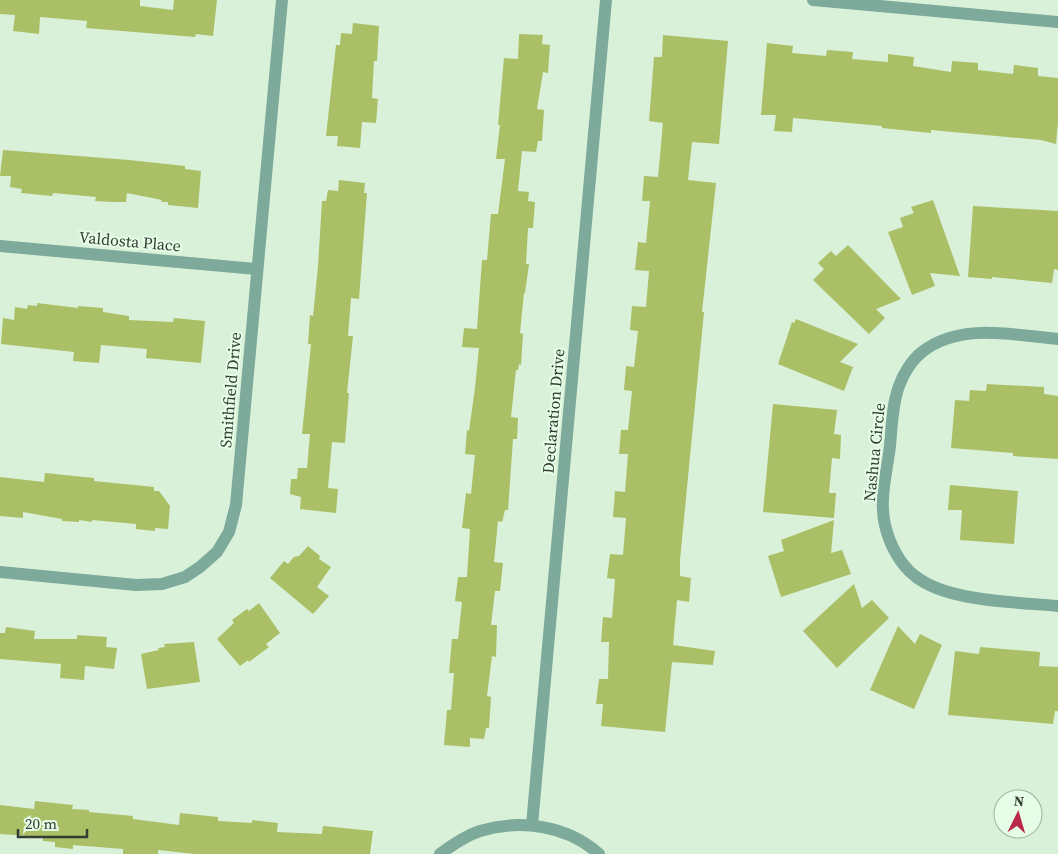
<svg xmlns="http://www.w3.org/2000/svg" width="1058" height="854" font-family="'Source Serif 4',serif">
	<rect width="100%" height="100%" fill="#d9f1d9"/>
	<g fill="#abbf66">
		<polygon points="0,0 140,0 140,6 173,10 174,0 217,0 213,36 196,34 195,37 86,28 87,21 40,17 39,34 13,31 15,15 0,14"/>
		<polygon points="353,23 379,26 377,61 374,61 372,98 378,99 376,123 362,122 360,148 337,146 338,136 326,136 336,45 340,45 341,33 352,34"/>
		<polygon points="519,34 543,35 542,44 550,45 548,73 543,72 537,109 544,110 542,141 538,141 536,152 522,151 518,191 529,192 528,201 535,202 533,228 528,228 526,264 529,264 525,293 524,293 520,333 523,334 521,365 519,364 518,370 516,370 511,417 518,418 517,439 513,439 508,510 505,510 502,522 498,521 494,562 503,563 500,591 495,591 491,625 497,625 496,657 492,656 487,696 491,697 489,728 486,728 484,739 470,738 470,747 444,745 447,710 451,710 454,673 449,673 452,639 458,639 462,602 455,601 458,577 467,577 470,529 462,528 466,493 471,494 475,455 465,454 467,430 469,431 475,388 479,348 462,347 464,328 477,329 482,260 487,260 491,214 498,214 505,159 496,159 500,125 498,125 504,58 518,59"/>
		<polygon points="663,35 728,41 719,144 692,142 688,180 716,183 702,312 704,312 680,560 680,576 691,578 689,602 677,600 673,645 715,651 713,665 672,662 665,732 601,726 603,704 596,704 599,679 608,679 609,642 601,642 603,617 612,618 615,579 607,578 610,554 623,555 626,518 613,517 615,491 625,492 628,454 619,454 621,430 628,430 632,391 624,390 626,366 634,367 638,331 630,330 632,306 646,307 649,271 635,270 638,242 646,243 650,201 642,201 644,176 658,177 663,123 649,121 654,57 662,57"/>
		<polygon points="767,43 793,46 792,53 826,56 827,50 853,52 852,59 888,62 888,54 914,57 913,66 951,72 952,61 978,63 978,70 1013,74 1014,65 1038,68 1038,76 1058,78 1058,121 1056,144 1041,140 931,130 931,133 882,128 882,126 793,118 792,132 774,131 776,115 761,115"/>
		<polygon points="3,150 129,160 185,166 185,169 201,171 198,208 168,205 168,202 161,202 162,200 127,193 126,202 113,202 95,201 96,197 53,193 52,196 21,193 22,189 10,187 11,176 0,176"/>
		<polygon points="339,180 365,183 364,193 367,193 359,299 351,298 348,336 353,336 347,393 349,393 345,443 332,442 328,488 338,489 336,513 300,509 301,497 290,494 291,479 297,479 298,468 307,468 310,434 302,434 311,344 308,344 310,315 313,316 318,266 322,201 326,201 328,190 338,191"/>
		<polygon points="933,200 960,276 930,273 935,286 912,295 888,232 903,227 900,218 914,213 911,207"/>
		<polygon points="973,206 1058,211 1058,270 1054,269 1052,283 992,277 992,279 968,277"/>
		<polygon points="848,245 901,299 876,309 885,318 869,334 813,280 824,269 818,263 831,251 836,256"/>
		<polygon points="37,303 78,308 78,306 103,308 103,312 129,316 129,320 173,322 174,318 205,321 201,363 146,358 147,349 101,345 99,363 73,361 74,352 1,344 3,318 14,320 15,307 27,309 28,305 37,306"/>
		<polygon points="796,319 858,344 840,362 853,367 844,391 778,364 792,322 794,323"/>
		<polygon points="987,384 1044,387 1044,394 1058,396 1058,459 1013,456 1013,453 951,448 955,400 969,401 970,390 986,391"/>
		<polygon points="773,404 837,410 834,434 841,435 840,459 832,458 829,493 836,493 834,518 763,512"/>
		<polygon points="45,473 94,478 94,481 154,487 154,491 159,491 170,506 168,529 155,528 155,531 136,529 136,524 92,520 92,522 79,520 79,522 62,521 62,519 23,512 23,518 0,516 0,477 44,482"/>
		<polygon points="950,485 1018,491 1014,544 960,540 962,510 948,510"/>
		<polygon points="834,520 831,553 842,550 851,574 781,597 768,556 784,551 781,540"/>
		<polygon points="308,546 320,556 319,559 331,567 317,587 329,596 313,614 270,578 284,561 288,564 294,557 299,556"/>
		<polygon points="854,584 862,608 872,600 889,618 837,668 803,631"/>
		<polygon points="259,603 280,633 266,644 269,647 249,662 248,660 240,666 217,639 234,623 232,620 247,609 249,611"/>
		<polygon points="898,626 915,644 920,634 942,645 914,709 870,690"/>
		<polygon points="6,627 35,631 34,639 77,639 77,635 107,637 106,647 117,648 114,669 85,666 84,680 60,678 61,664 0,659 0,633 5,633"/>
		<polygon points="194,642 200,682 147,689 141,654 159,650 158,648 165,647 164,644"/>
		<polygon points="980,647 1040,652 1039,666 1058,667 1058,711 1055,711 1053,724 948,715 955,651 979,654"/>
		<polygon points="35,801 73,805 72,809 89,810 89,812 133,816 133,819 179,825 180,813 218,817 218,821 252,823 252,820 278,823 277,832 322,834 323,826 373,831 370,854 195,854 158,850 158,854 123,854 123,849 73,845 73,849 55,847 55,842 43,841 43,837 0,834 0,805 34,809"/>
	</g>
	<g fill="none" stroke-linecap="round" stroke-linejoin="round">
		<g stroke="#7daa9b" stroke-width="12">
			<polyline points="813,0 1058,22"/>
			<polyline points="0,246 257,269"/>
			<path d="M1058,339c-45,-4 -98,-17 -136,13 -10,8 -19,22 -23,34 -7,19 -7,40 -9,60 -3,25 -11,54 -5,79 4,18 15,40 30,51 32,26 102,26 143,30"/>
			<polyline points="0,572 136,585 162,584 185,577 200,567 217,552 229,532 236,505 282,0"/>
			<polyline points="532,825 606,0"/>
			<path d="M440,854c12,-9 25,-18 40,-23 40,-12 87,-6 119,23"/>
		</g>
	</g>
	<g text-anchor="middle" stroke-width="4" stroke-linejoin="round" paint-order="stroke">
		<g font-size="16" fill="#343d34" stroke="#e6fee7">
			<text transform="translate(130 241) rotate(5)" y="6">Valdosta Place</text>
			<text transform="translate(230 390) rotate(-85)" y="6">Smithfield Drive</text>
			<text transform="translate(553 411) rotate(-85)" y="6">Declaration Drive</text>
			<text transform="translate(874 452) rotate(-84)" y="6">Nashua Circle</text>
		</g>
	</g>
	<g transform="translate(1018 814) rotate(5)"><circle r="24" fill="#e6fee7" stroke="#9fb19f"/>
	<path d="M0-4L9 19L0 12L-9 19Z" fill="#b9294b"/>
	<text y="-8" font-size="14" font-weight="bold" text-anchor="middle" fill="#343d34">N</text>
	</g>
	<path d="M18 829v8h69v-8" fill="none" stroke="#343d34" stroke-width="2.5"/>
	<text x="25" y="829" font-size="15" fill="#343d34" stroke="#e6fee7" stroke-width="4" paint-order="stroke">20 m</text>
</svg>
